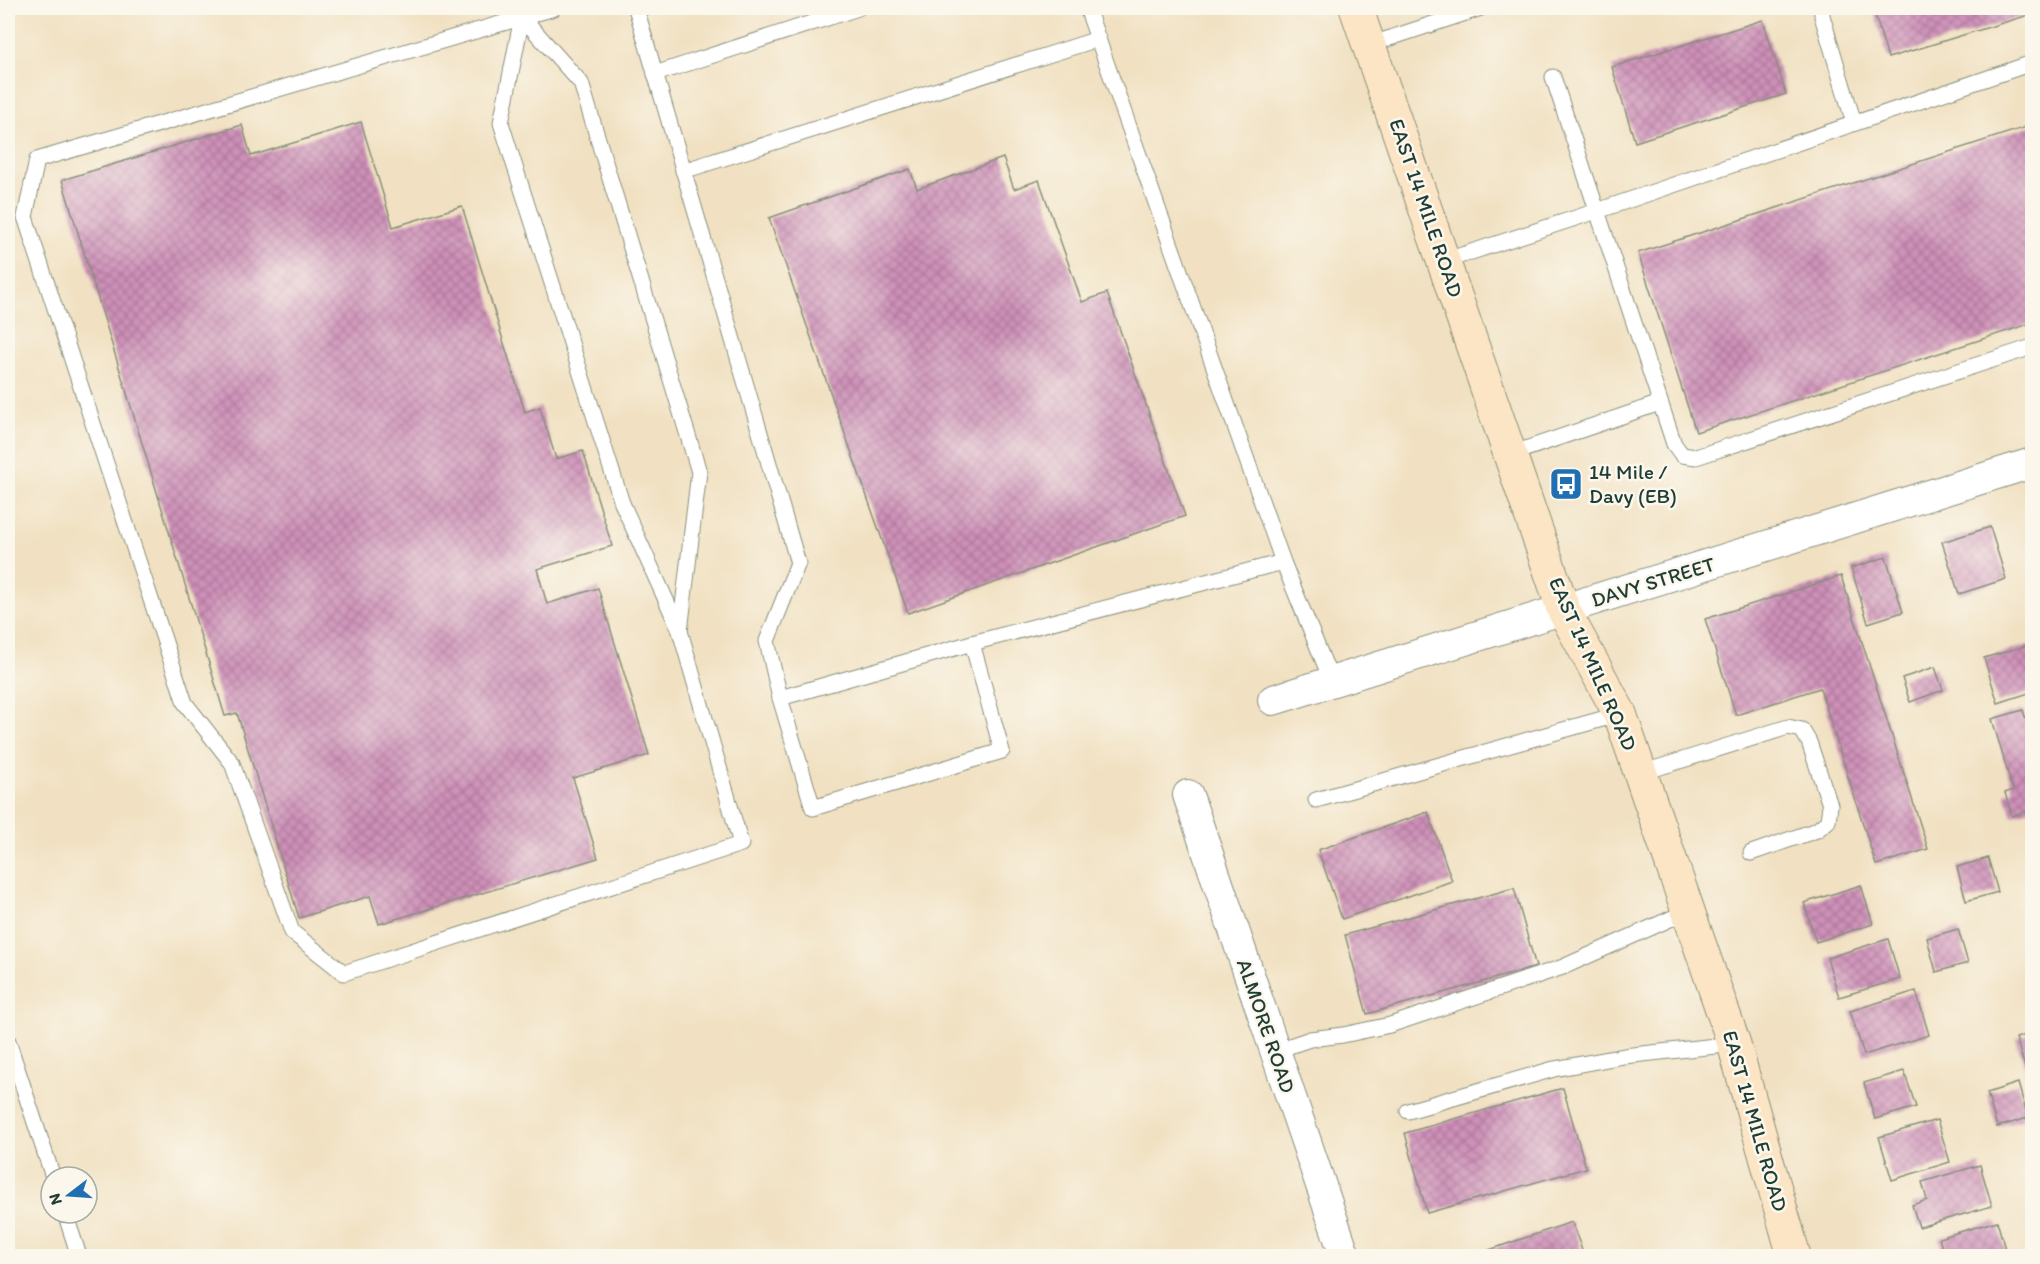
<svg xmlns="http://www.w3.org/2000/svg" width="2040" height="1264" font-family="Itim,sans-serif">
	<defs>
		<pattern id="building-cross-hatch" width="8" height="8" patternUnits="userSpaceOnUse" patternTransform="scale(1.5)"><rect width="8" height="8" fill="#cf90b9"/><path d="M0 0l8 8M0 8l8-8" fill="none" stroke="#a77797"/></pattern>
	</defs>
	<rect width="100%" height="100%" fill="#fbf7ec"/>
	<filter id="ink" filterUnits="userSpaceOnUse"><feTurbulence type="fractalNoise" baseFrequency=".0167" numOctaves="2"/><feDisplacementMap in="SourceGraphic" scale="12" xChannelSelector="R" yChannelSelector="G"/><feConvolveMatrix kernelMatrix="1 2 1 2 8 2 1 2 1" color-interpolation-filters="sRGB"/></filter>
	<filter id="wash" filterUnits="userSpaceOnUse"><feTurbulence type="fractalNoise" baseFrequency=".008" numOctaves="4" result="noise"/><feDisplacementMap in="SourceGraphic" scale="24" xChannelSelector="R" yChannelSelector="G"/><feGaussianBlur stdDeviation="1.35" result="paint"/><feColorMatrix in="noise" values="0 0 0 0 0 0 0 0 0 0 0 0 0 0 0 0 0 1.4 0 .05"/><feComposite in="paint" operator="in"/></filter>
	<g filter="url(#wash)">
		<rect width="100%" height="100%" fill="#f1e1c2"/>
		<g id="blocks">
			<g fill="url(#building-cross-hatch)">
				<polygon points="1873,8 2032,8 2032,14 1888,58"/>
				<polygon points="1763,20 1786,94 1635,142 1612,67"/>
				<polygon points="361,122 393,227 462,206 525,412 540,407 556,459 583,451 612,546 537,569 547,604 598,588 649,755 573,778 598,858 379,924 370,896 299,918 237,713 225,716 62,180 242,125 251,156"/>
				<polygon points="2032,125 2032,323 1696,432 1638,253"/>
				<polygon points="1003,158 1014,189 1039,180 1082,302 1107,293 1185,516 908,613 769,218 910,169 917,189"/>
				<polygon points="1990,527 2006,579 1959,594 1942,542"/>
				<polygon points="1886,557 1903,612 1868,623 1851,568"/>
				<polygon points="1841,576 1928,849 1876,865 1820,688 1736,715 1705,619"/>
				<polygon points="2032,644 2032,692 1998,703 1984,658"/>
				<polygon points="1935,667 1943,690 1910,702 1902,678"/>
				<polygon points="2023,710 2032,740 2032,809 2012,816 2005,793 2013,790 1992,719"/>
				<polygon points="1428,812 1452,881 1342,919 1318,850"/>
				<polygon points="1988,858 1998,892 1966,901 1957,867"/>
				<polygon points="1861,885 1873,924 1816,942 1804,903"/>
				<polygon points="1514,888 1536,967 1367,1014 1345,935"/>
				<polygon points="1958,929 1968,963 1936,972 1927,938"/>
				<polygon points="1888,939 1900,979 1839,997 1827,958"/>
				<polygon points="1916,991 1929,1035 1864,1055 1850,1011"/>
				<polygon points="2032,1033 2032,1069 2026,1071 2016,1038"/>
				<polygon points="1904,1071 1916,1107 1875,1119 1864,1083"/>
				<polygon points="2018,1083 2028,1118 1997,1127 1987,1093"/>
				<polygon points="1563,1088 1586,1168 1427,1213 1405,1133"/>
				<polygon points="1937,1120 1950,1162 1892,1180 1879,1137"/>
				<polygon points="1980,1165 1992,1206 1919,1227 1912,1205 1927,1200 1922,1182"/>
				<polygon points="1997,1221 2007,1256 1944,1256 1939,1238"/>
				<polygon points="1572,1222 1584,1256 1475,1256 1474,1255"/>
			</g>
		</g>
	</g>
	<g filter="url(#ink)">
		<use href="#blocks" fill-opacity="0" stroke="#888f7b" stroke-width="1.5"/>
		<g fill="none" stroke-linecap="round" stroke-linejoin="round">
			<g stroke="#888f7b" stroke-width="17">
				<g id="service">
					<polyline points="636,8 798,563 767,641 780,698 813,808 1002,751 972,643 1283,562 1332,682"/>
					<polyline points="1087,8 1283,562"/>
					<polyline points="1822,8 1822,16 1854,123"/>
					<polyline points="522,17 501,123 622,503 680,631 741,844 344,973 292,932 232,763 185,703 25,217 37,160 554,8"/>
					<polyline points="522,17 581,83 699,472 680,631"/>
					<polyline points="1369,45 1481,8"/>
					<polyline points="655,74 858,8"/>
					<polyline points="1553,77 1674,444 1682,455 1696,457 2032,347"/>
					<polyline points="683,171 1098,39"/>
					<polyline points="1444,261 1597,211 2032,63"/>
					<polyline points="1511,454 1660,403"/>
					<polyline points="780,698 972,643"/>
					<polyline points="1641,773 1788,727 1802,730 1809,742 1830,805 1828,821 1817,830 1751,853"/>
					<polyline points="1316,800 1620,714"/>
					<polyline points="8,1041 53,1177"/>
					<polyline points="1275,1051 1310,1039 1343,1035 1390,1025 1563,967 1688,911"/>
					<polyline points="1408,1111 1554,1069 1624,1056 1734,1044"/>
					<polyline points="65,1213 79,1256"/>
				</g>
			</g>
			<g stroke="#888f7b" stroke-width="32">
				<g id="minor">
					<polyline points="1273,700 2032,463"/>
					<polyline points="1188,795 1345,1256"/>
				</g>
			</g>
			<g stroke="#888f7b" stroke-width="35">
				<polyline id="secondary" points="1356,8 1564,611 1620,714 1734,1044 1794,1256"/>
			</g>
			<use href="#service" stroke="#fff" stroke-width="15"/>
			<use href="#minor" stroke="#fff" stroke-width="30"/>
			<use href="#secondary" stroke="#fce5c4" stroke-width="33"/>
		</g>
	</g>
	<defs>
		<g id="bus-square" transform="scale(1.725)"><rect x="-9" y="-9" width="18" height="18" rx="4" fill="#1f6fb2" stroke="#fbf7ec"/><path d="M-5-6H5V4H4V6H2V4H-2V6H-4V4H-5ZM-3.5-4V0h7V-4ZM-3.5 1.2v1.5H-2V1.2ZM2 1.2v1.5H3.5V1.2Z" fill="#fff"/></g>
	</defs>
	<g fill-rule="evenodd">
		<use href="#bus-square" x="1566" y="484"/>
	</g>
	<g text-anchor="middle" stroke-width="5" stroke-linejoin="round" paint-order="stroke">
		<g font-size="21" fill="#1f3d34" stroke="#fbf7ec">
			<text transform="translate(1426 208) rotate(71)" y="7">EAST 14 MILE ROAD</text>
			<text transform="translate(1653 582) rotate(-17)" y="7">DAVY STREET</text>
			<text transform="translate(1593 664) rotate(66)" y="7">EAST 14 MILE ROAD</text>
			<text transform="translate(1266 1026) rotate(71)" y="7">ALMORE ROAD</text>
			<text transform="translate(1755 1121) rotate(74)" y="7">EAST 14 MILE ROAD</text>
		</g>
		<g font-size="21" fill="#1f3d34" stroke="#fbf7ec" text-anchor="start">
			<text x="1589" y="479">14 Mile /<tspan x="1589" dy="24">Davy (EB)</tspan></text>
		</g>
	</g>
	<rect width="2040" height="1264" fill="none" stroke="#fbf7ec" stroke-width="30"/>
	<g transform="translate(69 1195) rotate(253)"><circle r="28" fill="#fbf7ec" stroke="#a3ada2" stroke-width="1.5"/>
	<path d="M0-4.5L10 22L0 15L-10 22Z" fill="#1f6fb2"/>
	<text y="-9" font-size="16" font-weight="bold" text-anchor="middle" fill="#1f3d34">N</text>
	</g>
</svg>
